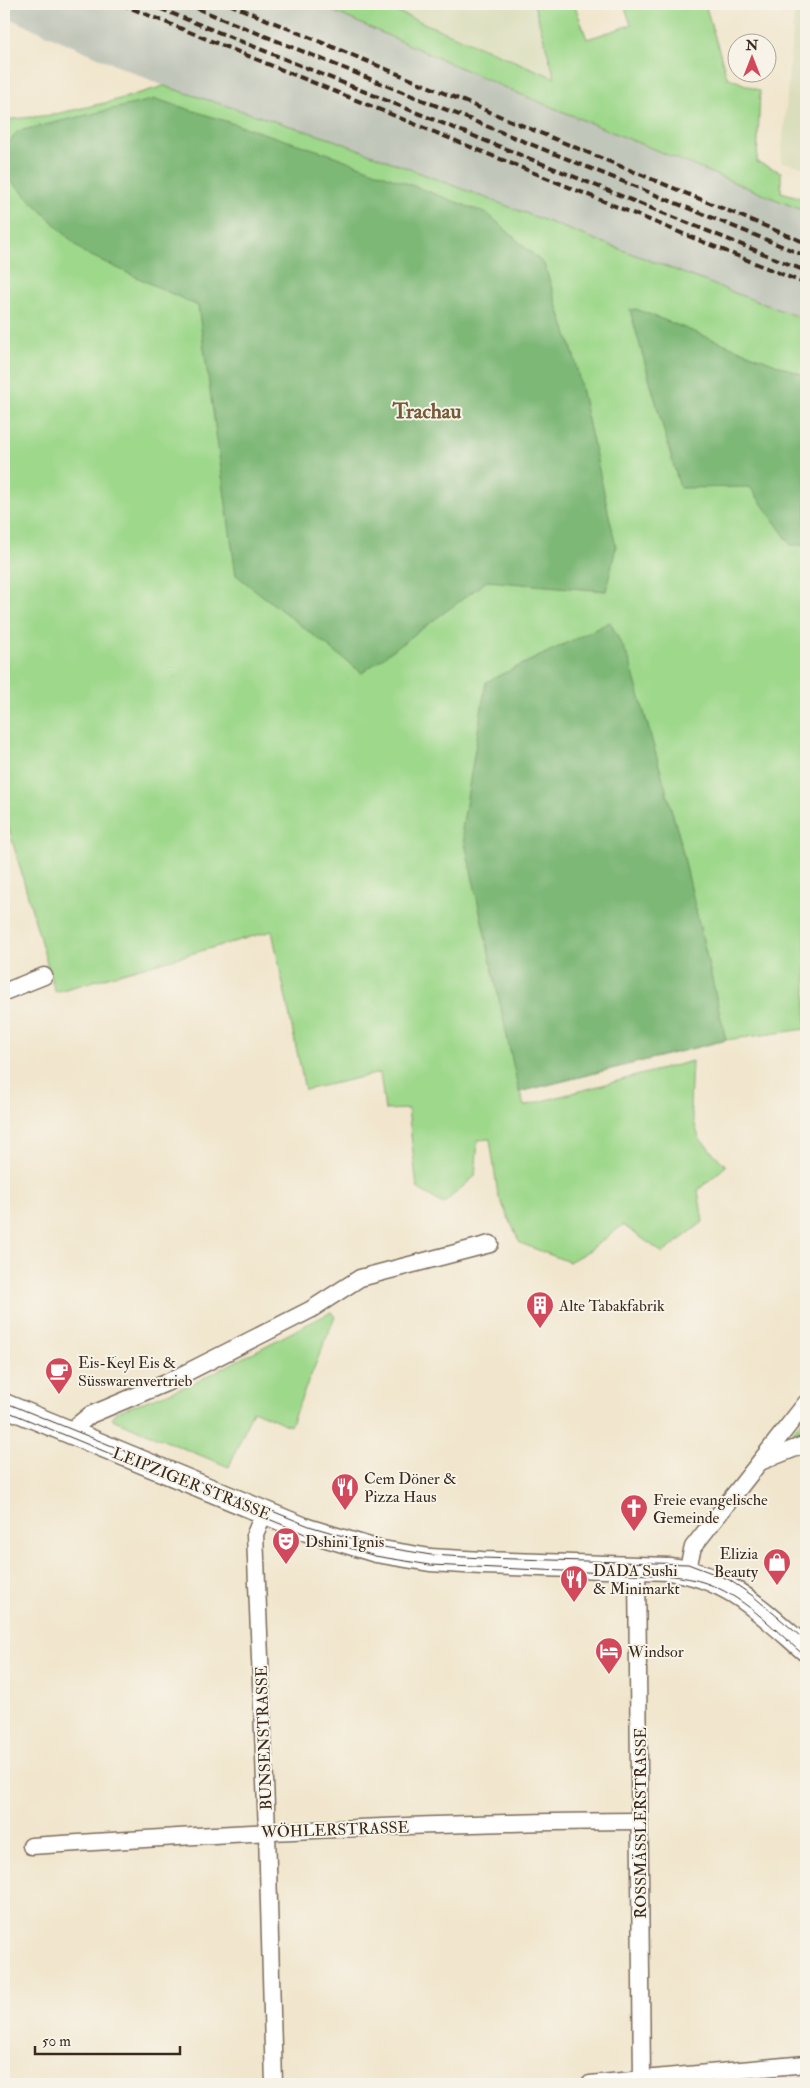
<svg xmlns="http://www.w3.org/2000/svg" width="810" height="2088" font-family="'IM FELL Double Pica',serif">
	<rect width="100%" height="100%" fill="#f7f3e8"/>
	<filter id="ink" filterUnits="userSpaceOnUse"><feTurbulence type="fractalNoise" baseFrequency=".02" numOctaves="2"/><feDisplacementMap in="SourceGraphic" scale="10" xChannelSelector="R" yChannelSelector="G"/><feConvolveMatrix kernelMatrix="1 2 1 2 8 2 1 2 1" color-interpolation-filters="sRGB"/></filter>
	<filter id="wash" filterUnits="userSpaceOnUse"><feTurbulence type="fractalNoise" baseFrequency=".0096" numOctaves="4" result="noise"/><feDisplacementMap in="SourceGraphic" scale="20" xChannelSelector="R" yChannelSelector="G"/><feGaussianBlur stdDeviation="1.12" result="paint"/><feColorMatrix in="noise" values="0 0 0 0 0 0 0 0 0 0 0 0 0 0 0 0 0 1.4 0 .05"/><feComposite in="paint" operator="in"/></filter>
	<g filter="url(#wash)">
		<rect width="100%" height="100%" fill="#f1e6cd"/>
		<g fill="#dbdebd">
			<polygon points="378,4 534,4 556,78"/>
			<polygon points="795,4 806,4 806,168 781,162"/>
		</g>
		<polygon fill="#c1c6ba" points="4,4 317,4 515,92 806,212 806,320 334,140 164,86 4,16"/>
		<g fill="#9ed88b" stroke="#6c8154">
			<polygon points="317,4 378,4 555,78 534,4 562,4 564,8 575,6 587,39 631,25 624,4 705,4 727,77 760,91 757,162 781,172 781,192 806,199 806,212 515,92"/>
			<polygon points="164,86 334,140 806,320 806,1029 726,1040 520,1092 524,1106 692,1061 690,1107 699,1138 726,1166 698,1190 703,1222 663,1253 623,1225 590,1250 569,1262 520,1243 498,1195 490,1139 478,1140 475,1176 443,1204 417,1188 408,1109 385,1110 380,1073 305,1090 272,931 55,992 4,811 4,120 51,115 109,102"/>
			<polygon points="331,1312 335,1317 290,1426 253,1410 229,1467 112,1419 116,1412 192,1384"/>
			<polygon points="806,1415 806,1438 794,1441 792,1440 794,1430"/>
		</g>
		<g fill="#7eb877" stroke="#5c714a">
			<polygon points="156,99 329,154 488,214 544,264 574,356 616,547 606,591 487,581 362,673 236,575 198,306 83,252 4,174 4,148 18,131"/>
			<polygon points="636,309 806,376 806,545 791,545 750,487 680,488 630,310"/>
			<polygon points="610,622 629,659 679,836 726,1040 519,1092 462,829 486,682"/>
		</g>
	</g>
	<g filter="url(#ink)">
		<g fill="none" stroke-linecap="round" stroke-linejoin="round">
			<g stroke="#7b6c5b" stroke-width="19">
				<g id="minor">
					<polyline points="4,992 44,976"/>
					<polyline points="69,1432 90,1415 166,1383 310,1310 360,1278 490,1244"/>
					<polyline points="760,1462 806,1444"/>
					<polyline points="264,1513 255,1534 267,1831 274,2084"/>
					<polyline points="637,1567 642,2079"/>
					<polyline points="687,1571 693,1547 806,1403"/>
					<path d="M31,1846c203,-13 405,-24 609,-25"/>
					<polyline points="590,2084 806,2064"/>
				</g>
			</g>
			<g stroke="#7b6c5b" stroke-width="25">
				<path id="secondary" d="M4,1405l303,125 69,21 54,9 52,3 187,6c60,7 93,43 137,81"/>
			</g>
			<use href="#minor" stroke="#fff" stroke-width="16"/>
			<use href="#secondary" stroke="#fff" stroke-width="22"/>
			<g stroke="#3b2a1e" stroke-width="1">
				<polyline points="4,1402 309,1526 377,1546 431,1555 482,1558 688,1564 728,1579 753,1596 806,1641"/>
				<path d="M4,1410l301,124 70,22 55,9 244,11c13,2 25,4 37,9 36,14 66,47 95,72"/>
			</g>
			<g stroke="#3b2a1e" stroke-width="4" stroke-dasharray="8 4" stroke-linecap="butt">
				<polyline points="121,4 806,284"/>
				<polyline points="149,4 806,271"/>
				<polyline points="186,4 806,256"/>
				<polyline points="229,4 806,243"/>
			</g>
		</g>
	</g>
	<defs>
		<g id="building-pin" transform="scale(1.4375)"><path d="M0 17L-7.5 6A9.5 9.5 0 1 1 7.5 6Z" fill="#d1495b" stroke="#f7f3e8"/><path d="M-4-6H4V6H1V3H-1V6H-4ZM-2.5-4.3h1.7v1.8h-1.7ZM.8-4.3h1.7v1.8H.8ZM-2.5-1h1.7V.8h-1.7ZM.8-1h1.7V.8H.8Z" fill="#fff"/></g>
		<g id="cafe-pin" transform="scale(1.4375)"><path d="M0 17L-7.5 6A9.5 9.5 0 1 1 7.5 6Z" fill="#d1495b" stroke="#f7f3e8"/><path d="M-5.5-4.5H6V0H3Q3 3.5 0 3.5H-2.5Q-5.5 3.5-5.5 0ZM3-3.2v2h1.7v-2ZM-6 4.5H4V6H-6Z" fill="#fff"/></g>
		<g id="restaurant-pin" transform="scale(1.4375)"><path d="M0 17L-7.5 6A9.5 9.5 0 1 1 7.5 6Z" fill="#d1495b" stroke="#f7f3e8"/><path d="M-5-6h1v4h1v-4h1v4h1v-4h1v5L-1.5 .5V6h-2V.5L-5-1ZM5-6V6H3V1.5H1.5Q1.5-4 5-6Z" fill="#fff"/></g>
		<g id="church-pin" transform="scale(1.4375)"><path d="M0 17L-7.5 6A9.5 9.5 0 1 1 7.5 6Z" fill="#d1495b" stroke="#f7f3e8"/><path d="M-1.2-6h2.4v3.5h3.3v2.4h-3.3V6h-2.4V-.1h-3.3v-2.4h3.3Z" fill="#fff"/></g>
		<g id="theatre-pin" transform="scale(1.4375)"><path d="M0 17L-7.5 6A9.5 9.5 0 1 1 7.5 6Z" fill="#d1495b" stroke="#f7f3e8"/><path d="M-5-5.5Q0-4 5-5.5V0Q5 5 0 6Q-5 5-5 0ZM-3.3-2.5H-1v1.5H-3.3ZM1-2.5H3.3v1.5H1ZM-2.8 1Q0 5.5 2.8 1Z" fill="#fff"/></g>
		<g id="shop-pin" transform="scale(1.4375)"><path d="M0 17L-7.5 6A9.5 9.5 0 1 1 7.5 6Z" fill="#d1495b" stroke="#f7f3e8"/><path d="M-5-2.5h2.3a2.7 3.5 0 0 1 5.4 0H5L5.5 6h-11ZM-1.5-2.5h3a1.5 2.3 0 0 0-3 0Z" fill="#fff"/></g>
		<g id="hotel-pin" transform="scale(1.4375)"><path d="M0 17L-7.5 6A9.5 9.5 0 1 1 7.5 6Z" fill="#d1495b" stroke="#f7f3e8"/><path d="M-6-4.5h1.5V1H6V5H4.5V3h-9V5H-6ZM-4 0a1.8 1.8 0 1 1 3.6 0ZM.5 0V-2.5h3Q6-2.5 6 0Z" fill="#fff"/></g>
	</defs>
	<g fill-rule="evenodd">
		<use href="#building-pin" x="540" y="1305"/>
		<use href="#cafe-pin" x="59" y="1371"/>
		<use href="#restaurant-pin" x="345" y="1487"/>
		<use href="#church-pin" x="634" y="1508"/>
		<use href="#theatre-pin" x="286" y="1541"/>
		<use href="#shop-pin" x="777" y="1562"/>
		<use href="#restaurant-pin" x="574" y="1579"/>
		<use href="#hotel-pin" x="609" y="1651"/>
	</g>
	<g text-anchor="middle" stroke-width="4" stroke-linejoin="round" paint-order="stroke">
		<g font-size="16" fill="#3b2a1e" stroke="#f7f3e8" text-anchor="start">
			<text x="559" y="1311">Alte Tabakfabrik</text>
			<text x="78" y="1368">Eis-Keyl Eis &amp;<tspan x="78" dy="18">Süsswarenvertrieb</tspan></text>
			<text x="364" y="1484">Cem Döner &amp;<tspan x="364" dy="18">Pizza Haus</tspan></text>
			<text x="653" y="1505">Freie evangelische<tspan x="653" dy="18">Gemeinde</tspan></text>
			<text x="305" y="1547">Dshini Ignis</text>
			<text x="758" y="1559" text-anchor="end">Elizia<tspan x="758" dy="18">Beauty</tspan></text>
			<text x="593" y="1576">DADA Sushi<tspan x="593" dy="18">&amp; Minimarkt</tspan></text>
			<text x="628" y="1657">Windsor</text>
		</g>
		<g font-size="16" fill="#3b2a1e" stroke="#f7f3e8">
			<text transform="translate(192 1483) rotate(22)" y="6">LEIPZIGER STRASSE</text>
			<text transform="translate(263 1738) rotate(-92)" y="6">BUNSENSTRASSE</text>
			<text transform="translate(640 1823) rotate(-90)" y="6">ROSSMÄSSLERSTRASSE</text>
			<text transform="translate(335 1829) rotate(-2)" y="6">WÖHLERSTRASSE</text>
		</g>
		<g font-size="21" font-weight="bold" fill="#755939" stroke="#f7f3e8">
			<text x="427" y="418">Trachau</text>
		</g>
	</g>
	<rect width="810" height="2088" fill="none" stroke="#f7f3e8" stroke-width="20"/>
	<g transform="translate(752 58)"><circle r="24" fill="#f7f3e8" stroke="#aca397"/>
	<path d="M0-4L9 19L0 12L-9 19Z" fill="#d1495b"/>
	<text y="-8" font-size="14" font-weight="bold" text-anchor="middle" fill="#3b2a1e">N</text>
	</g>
	<path d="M35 2046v8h145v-8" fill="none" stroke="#3b2a1e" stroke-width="2.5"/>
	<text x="42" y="2046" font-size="15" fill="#3b2a1e" stroke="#f7f3e8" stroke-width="4" paint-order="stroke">50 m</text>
</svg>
